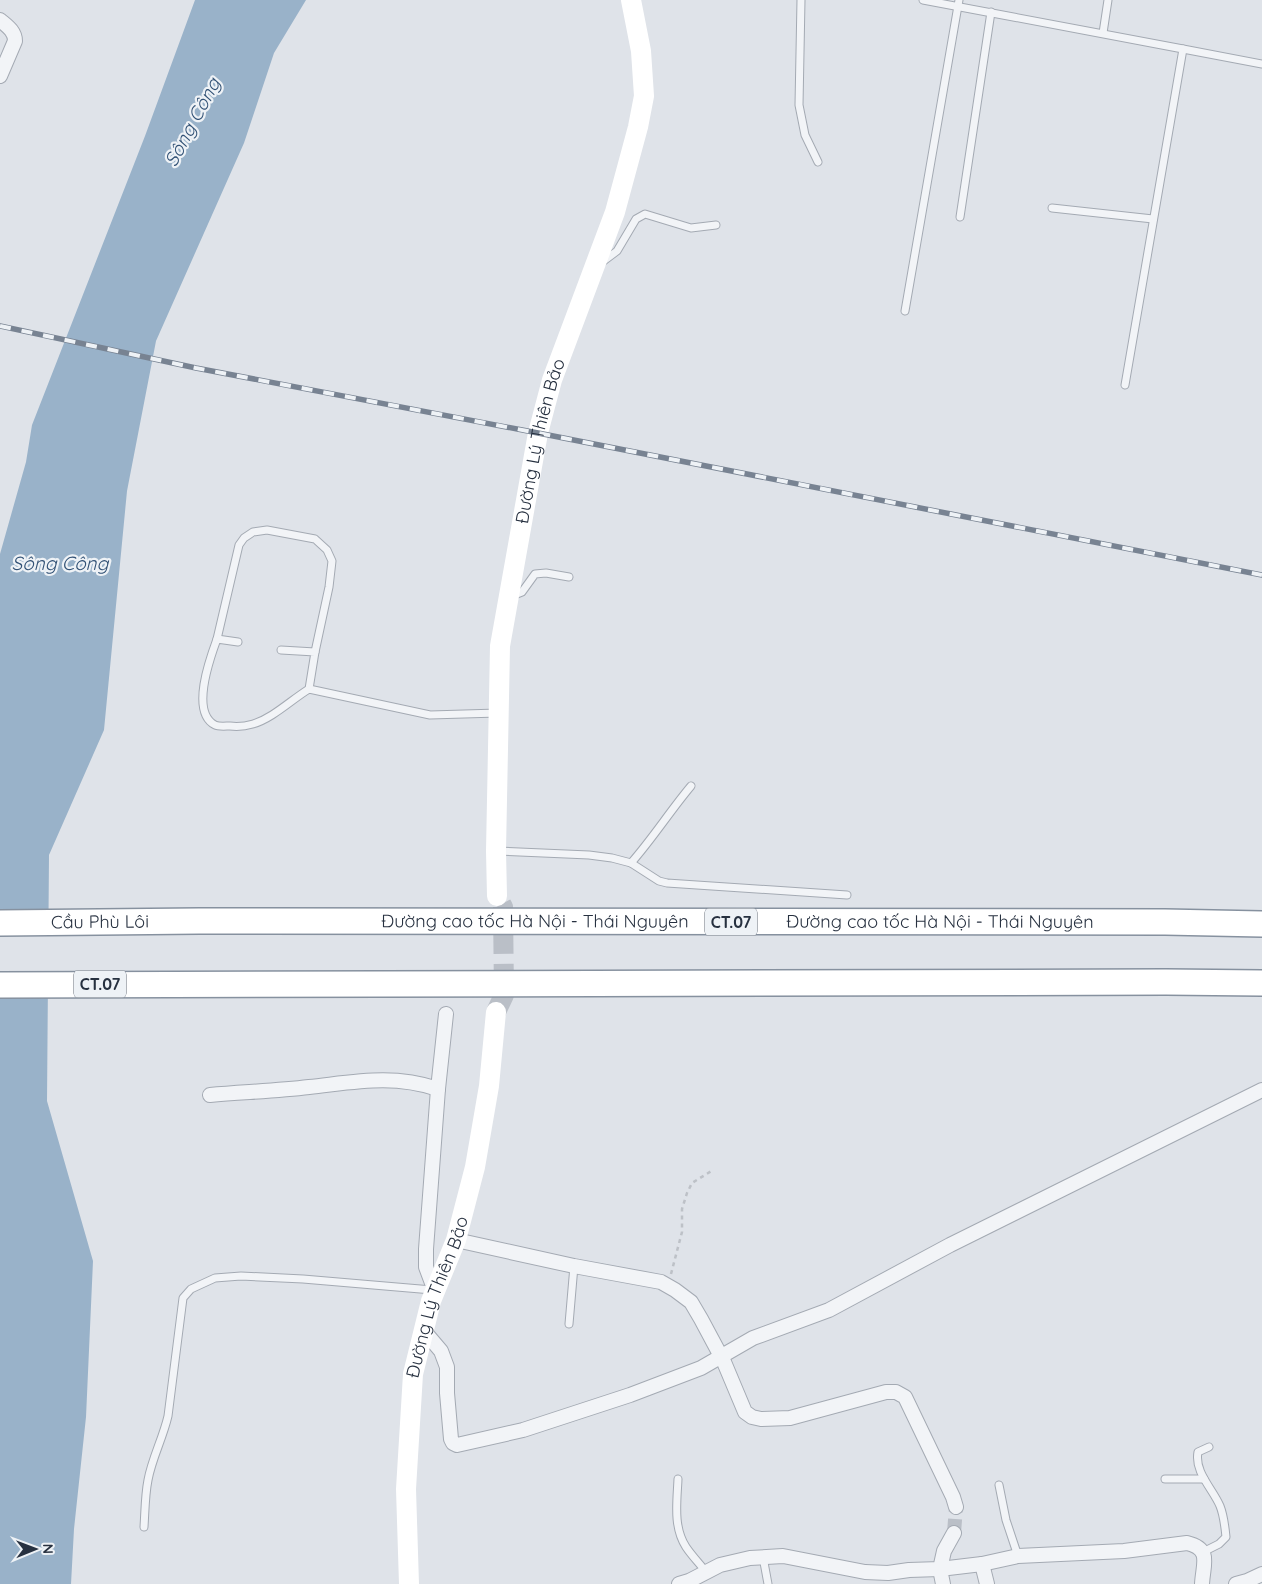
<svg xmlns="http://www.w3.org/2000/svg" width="1262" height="1584" font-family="Quicksand,sans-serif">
	<rect width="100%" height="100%" fill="#dfe3e9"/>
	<polygon fill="#99b2c9" points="195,0 306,0 274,53 244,143 156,341 127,491 104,730 49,855 47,1101 93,1261 86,1417 74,1529 71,1584 0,1584 0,554 26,462 32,425 145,136"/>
	<rect fill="#dfe3e9" x="0" y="923" width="51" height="61"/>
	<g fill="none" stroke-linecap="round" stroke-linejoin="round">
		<polyline stroke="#babfc7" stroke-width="14" stroke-dasharray="14 7" stroke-linecap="butt" points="954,1533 956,1507"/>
		<polyline stroke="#babfc7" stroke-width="20" stroke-dasharray="20 10" stroke-linecap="butt" points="496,1012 504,995 503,907 497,896"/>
		<g stroke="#a4aab3" stroke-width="9">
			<g id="service">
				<polyline points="801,0 799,105 805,135 818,162"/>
				<polyline points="923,0 1183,49 1125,385"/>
				<polyline points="1103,33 1108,0"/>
				<polyline points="1183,49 1262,64"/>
				<polyline points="1052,208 1153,219"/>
				<polyline points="960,217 991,12"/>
				<polyline points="601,263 617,251 636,219 645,214 691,228 716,225"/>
				<polyline points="905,311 959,0"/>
				<polyline points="512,596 522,592 535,574 546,573 569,577"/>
				<polyline points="217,639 239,545 244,538 253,532 267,530 315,539 327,550 332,561 329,587 315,652"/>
				<path d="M238,642l-21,-3c-7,19 -27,73 -2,86 4,2 11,1 15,1 8,1 16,0 23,-2 20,-6 38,-24 56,-35l121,26 68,-2"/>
				<polyline points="281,650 315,652 309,689"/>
				<polyline points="499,851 589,855 612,858 631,863 659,881 667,883 847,895"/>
				<path d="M631,863c22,-25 39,-52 60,-77"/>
				<polyline points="569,1324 574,1266"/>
				<path d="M678,1479c-1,23 -5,48 8,68 6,9 14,17 20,25"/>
				<polyline points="1165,1479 1204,1479"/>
				<polyline points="999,1485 1006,1520 1018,1556"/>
				<path d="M144,1527c1,-15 1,-32 4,-47 4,-22 15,-42 20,-64l15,-118 8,-9 24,-11 26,-2 62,3 129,11"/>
				<path d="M1203,1552l16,-8 7,-7c-1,-10 -2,-21 -6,-31 -7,-17 -26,-34 -22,-54l11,-5"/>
				<polyline points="763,1557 768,1584"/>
			</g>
		</g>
		<g stroke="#a4aab3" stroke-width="16">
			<g id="minor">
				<path d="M0,20c7,6 15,11 15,21l-15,35"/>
				<path d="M210,1095c33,-3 66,-4 99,-8 47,-5 83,-13 129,2l8,-75"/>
				<polyline points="456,1240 574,1266 661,1282 675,1290 691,1302 701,1319 724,1362 745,1412 752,1417 761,1419 790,1418 886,1392 896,1392 905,1397 953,1497 956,1507"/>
				<polyline points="435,1291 426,1267 426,1249 438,1089"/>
				<polyline points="424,1331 441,1351 447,1367 447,1393 451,1439 453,1443 457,1445 523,1430 630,1395 701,1368 753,1338 829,1310 950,1245 1262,1090"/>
				<polyline points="982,1564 987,1584"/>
				<polyline points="679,1584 689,1581 720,1565 750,1558 783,1556 865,1572 888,1573 909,1570 940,1569 944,1551 954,1533"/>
				<path d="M943,1584l-3,-15 42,-5 36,-8 106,-5 63,-8c25,6 16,21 15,41"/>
				<polyline points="1236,1584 1247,1581 1262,1574"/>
			</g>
		</g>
		<g stroke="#86919f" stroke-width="28">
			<g id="motorway">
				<path id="s3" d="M0,923l199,-2 966,1 97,2"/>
				<polyline points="0,985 1166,982 1262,983"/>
			</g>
		</g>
		<polyline stroke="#bdc1c7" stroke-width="2.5" stroke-dasharray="4 4" stroke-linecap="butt" points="671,1274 682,1232 682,1209 687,1193 692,1183 713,1170"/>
		<use href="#service" stroke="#f2f4f7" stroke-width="7"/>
		<use href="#minor" stroke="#f2f4f7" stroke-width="14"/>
		<g stroke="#fff" stroke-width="20">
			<path id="s1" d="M497,896l-1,-45 4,-205 38,-213 14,-53 63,-168 23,-85 6,-31 -3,-45 -10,-51"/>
			<path id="s2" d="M409,1584l-3,-95 7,-115 18,-73 25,-61 19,-73 14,-81 7,-74"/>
		</g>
		<use href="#motorway" stroke="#fff" stroke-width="25"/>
		<g stroke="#788392" stroke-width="5.5">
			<polyline id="rail" points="0,326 196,368 538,433 1262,575"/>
		</g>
		<use href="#rail" stroke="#eef2f6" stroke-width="4" stroke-dasharray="11" stroke-linecap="butt"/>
	</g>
	<g text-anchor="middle" stroke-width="4.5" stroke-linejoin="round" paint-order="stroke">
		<g fill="#eef2f6" stroke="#636b77" stroke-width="1">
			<rect x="705" y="908.5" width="52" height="27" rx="4"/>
			<rect x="74" y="970.5" width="52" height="27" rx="4"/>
		</g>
		<g font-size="16" font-weight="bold" fill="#273140">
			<text x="731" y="928">CT.07</text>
			<text x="100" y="990">CT.07</text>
		</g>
		<g font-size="18" fill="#273140" stroke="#eef2f6">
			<text dy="6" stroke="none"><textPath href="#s1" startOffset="459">Đường Lý Thiên Bảo</textPath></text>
			<text dy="6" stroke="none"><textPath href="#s3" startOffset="100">Cầu Phù Lôi</textPath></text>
			<text dy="6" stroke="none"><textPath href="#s3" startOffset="535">Đường cao tốc Hà Nội - Thái Nguyên</textPath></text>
			<text dy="6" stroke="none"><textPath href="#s3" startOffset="940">Đường cao tốc Hà Nội - Thái Nguyên</textPath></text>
			<text dy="6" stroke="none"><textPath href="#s2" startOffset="291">Đường Lý Thiên Bảo</textPath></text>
		</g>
		<g font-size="19" font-style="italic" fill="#315175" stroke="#eef2f6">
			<text transform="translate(192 122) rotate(-62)" y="7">Sông Công</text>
			<text x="60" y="570">Sông Công</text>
		</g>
	</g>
	<g transform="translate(35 1549) rotate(89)" stroke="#eef2f6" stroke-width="4" paint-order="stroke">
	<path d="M0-4L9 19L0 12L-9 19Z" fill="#273140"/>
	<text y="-8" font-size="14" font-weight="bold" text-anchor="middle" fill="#273140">N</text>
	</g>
</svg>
